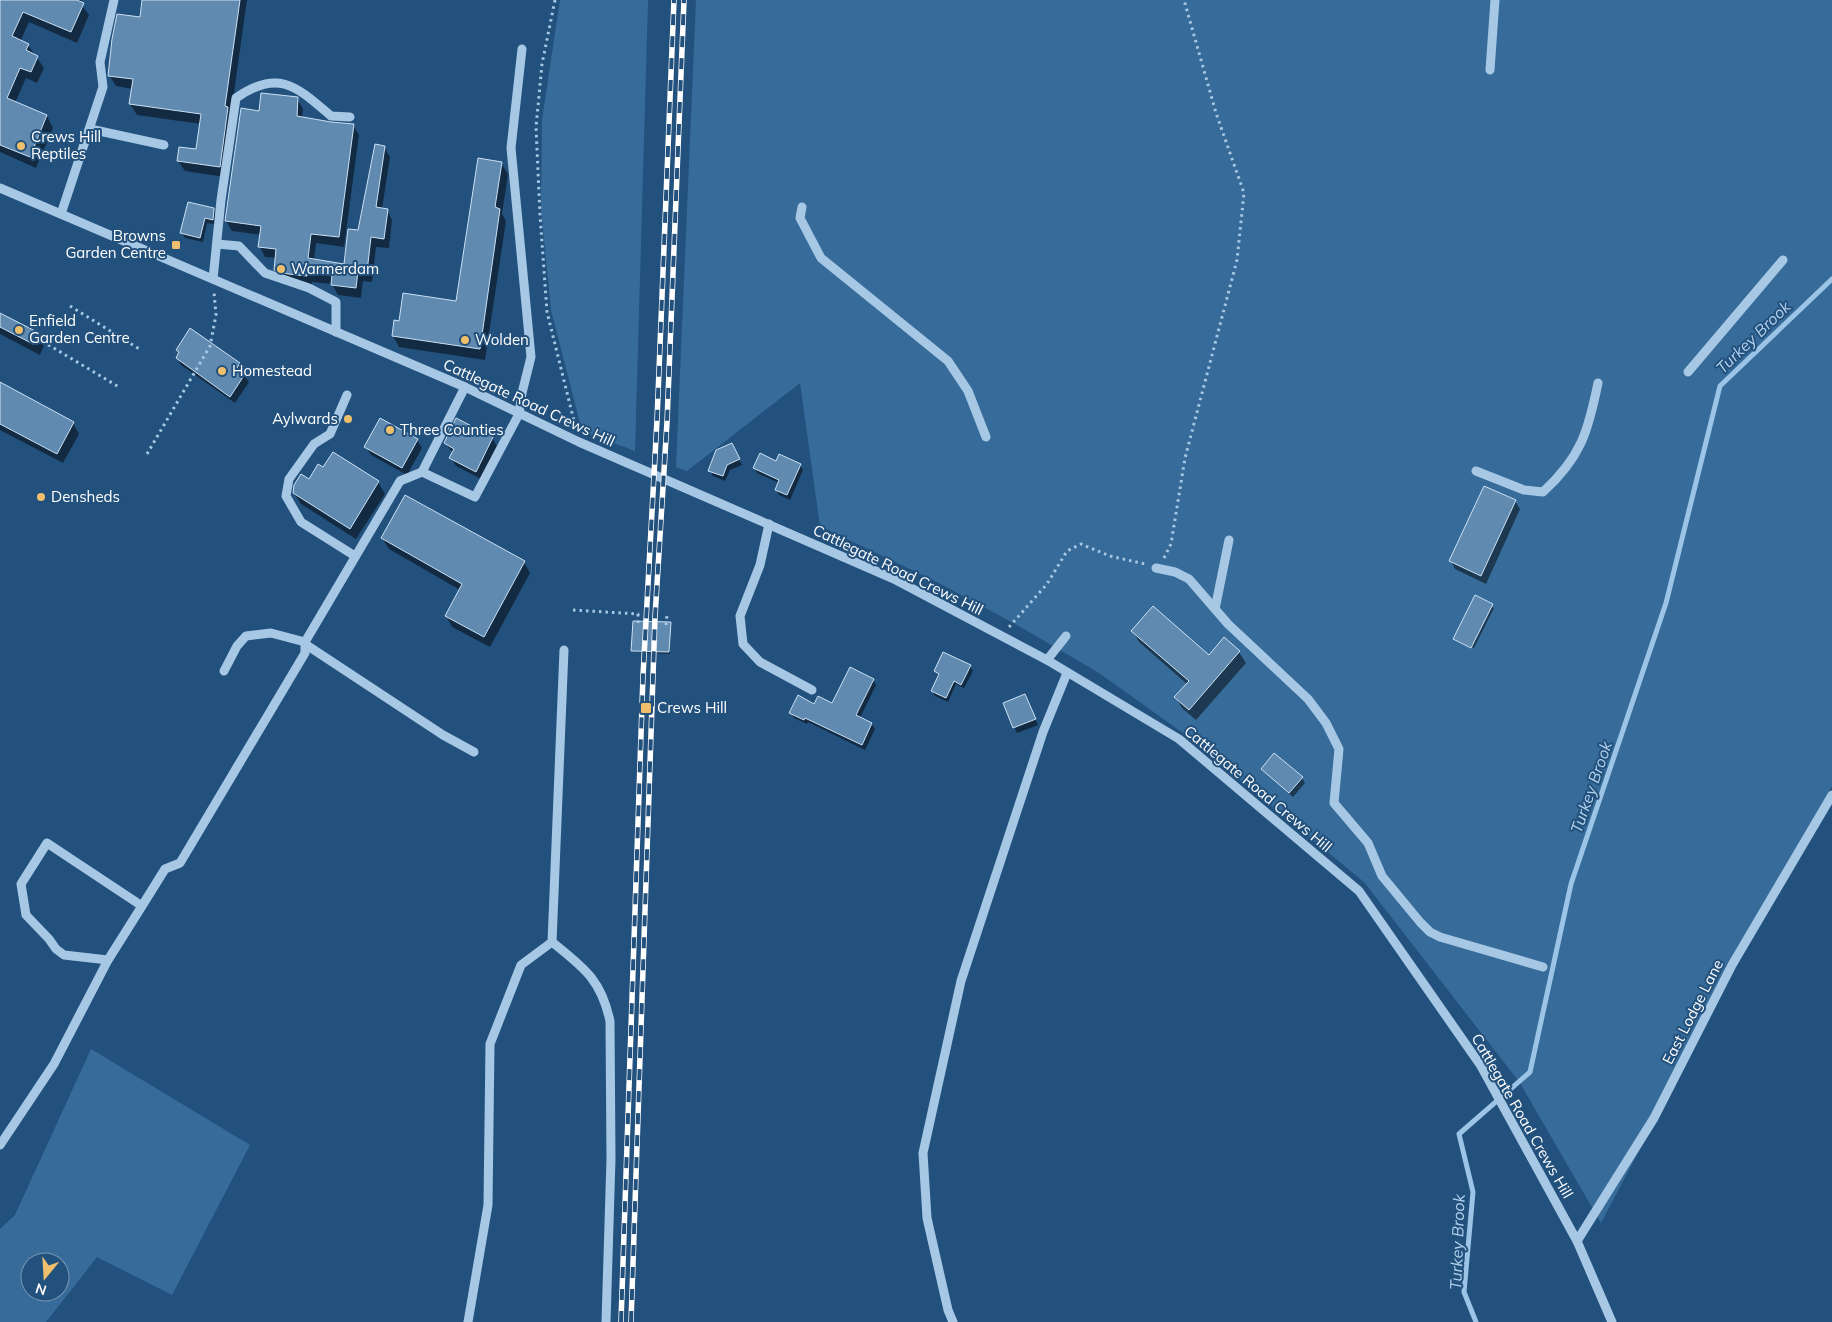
<svg xmlns="http://www.w3.org/2000/svg" width="1832" height="1322" font-family="Mulish,sans-serif">
	<rect width="100%" height="100%" fill="#23517d"/>
	<g fill="#376c9a" fill-rule="evenodd">
		<polygon points="560,0 648,0 635,451 582,431 551,310 541,209 542,120"/>
		<polygon points="696,0 1832,0 1832,786 1601,1223 1520,1083 1364,882 1183,733 1099,673 1019,626 937,582 820,526 800,383 687,471 676,467"/>
		<path d="M91,1049l159,96 -78,150 -75,-38 -51,65h-46v-93l15,-14zM30,1262h30v30h-30z"/>
	</g>
	<g fill="#0007">
		<polygon points="0,0 82,0 80,3 89,15 77,43 29,22 20,42 28,45 44,68 37,83 26,78 15,103 47,116 53,128 36,168 0,152"/>
		<polygon points="144,0 247,0 231,114 225,177 185,171 178,161 197,151 201,124 137,115 130,104 133,89 116,86 109,75 141,19"/>
		<polygon points="297,99 303,109 302,118 353,125 359,135 344,247 316,243 314,260 345,265 359,232 384,147 390,157 382,209 387,210 392,220 389,248 376,247 372,282 363,281 361,298 338,295 332,284 312,282 312,286 282,279 276,269 277,258 265,257 260,247 261,235 232,231 226,221 260,112"/>
		<polygon points="501,163 508,174 502,214 506,221 485,360 399,347 393,336 401,322 457,302"/>
		<polygon points="213,209 216,215 215,224 207,223 203,242 185,238 182,233"/>
		<polygon points="0,314 38,334 44,345 40,355 0,334"/>
		<polygon points="177,350 239,364 243,371 242,373 249,382 235,403 181,365 177,358 180,354"/>
		<polygon points="0,384 73,423 79,434 63,463 0,430"/>
		<polygon points="492,438 497,446 481,479 456,466 451,458 453,453 445,443"/>
		<polygon points="417,440 422,448 407,475 371,455 366,447"/>
		<polygon points="734,450 742,465 730,470 725,481 713,476 710,470"/>
		<polygon points="333,454 378,482 385,494 356,539 301,504 294,493 324,469"/>
		<polygon points="777,462 800,465 803,470 790,500 779,495 776,490 779,483 757,473 754,468"/>
		<polygon points="1515,501 1520,509 1486,584 1455,569 1451,561"/>
		<polygon points="382,538 524,562 530,573 490,647 452,627 446,615 460,590 389,549"/>
		<polygon points="1475,597 1494,608 1474,648 1455,639"/>
		<polygon points="670,624 670,654 634,652 632,650"/>
		<polygon points="1133,631 1209,656 1239,652 1246,663 1196,720 1182,708 1176,697 1187,684 1139,642"/>
		<polygon points="970,666 973,671 964,688 956,684 948,702 935,696 932,691 939,676 935,671"/>
		<polygon points="873,680 876,685 860,718 872,724 875,729 865,750 808,722 807,724 794,718 791,713 815,705 833,705"/>
		<polygon points="1025,695 1038,725 1017,733 1004,704"/>
		<polygon points="1262,769 1302,778 1305,783 1293,797"/>
	</g>
	<g fill="none" stroke-linecap="round" stroke-linejoin="round">
		<polyline stroke="#9cc4e6" stroke-width="5" points="1476,1322 1464,1292 1473,1192 1459,1134 1530,1072 1571,884 1666,603 1720,386 1832,279"/>
	</g>
	<g fill="#608ab0" stroke="#cbe1f4">
		<polygon points="0,0 77,0 84,3 71,32 23,12 12,36 29,44 26,50 38,56 31,72 20,68 7,98 47,115 30,157 0,145"/>
		<polygon points="142,0 240,0 225,106 228,107 220,167 177,161 179,147 196,149 201,114 129,104 133,79 108,76 112,39 117,14 140,17"/>
		<polygon points="261,93 298,97 297,116 331,122 354,124 339,237 311,234 308,258 344,264 348,229 358,230 375,144 385,146 376,207 388,209 384,239 371,237 367,272 358,271 356,288 331,285 332,275 307,272 307,276 288,274 274,270 276,249 258,247 261,226 225,221 241,108 259,111"/>
		<polygon points="478,158 502,162 495,207 500,209 480,349 392,336 394,320 399,321 403,293 456,301"/>
		<polygon points="188,202 214,208 213,220 205,218 200,238 180,233"/>
		<polygon points="0,313 39,333 33,344 0,327"/>
		<polygon points="190,328 240,363 237,368 245,374 230,397 176,358 179,352 176,350"/>
		<polygon points="0,382 74,422 57,454 0,424"/>
		<polygon points="380,418 418,439 402,468 364,447"/>
		<polygon points="456,418 493,437 476,472 449,458 454,449 444,443"/>
		<polygon points="732,443 740,459 727,465 723,476 708,471 716,450"/>
		<polygon points="333,452 379,481 350,529 293,493 294,485 301,474 309,479 318,464 323,467"/>
		<polygon points="760,453 776,461 779,454 801,464 787,495 775,490 779,480 753,468"/>
		<polygon points="1484,486 1516,500 1481,576 1449,561"/>
		<polygon points="405,495 525,561 484,637 445,616 462,584 381,538"/>
		<polygon points="1475,595 1493,604 1471,648 1453,639"/>
		<polygon points="1153,606 1209,655 1224,637 1240,651 1189,710 1174,697 1189,681 1131,631"/>
		<polygon points="633,621 671,622 669,652 631,651"/>
		<polygon points="943,652 971,665 961,685 954,681 946,698 931,691 939,674 934,671"/>
		<polygon points="850,667 874,679 856,715 872,723 862,745 805,718 804,720 789,713 798,695 814,704 818,696 832,703"/>
		<polygon points="1025,694 1036,719 1013,728 1003,703"/>
		<polygon points="1274,753 1303,777 1289,793 1261,769"/>
	</g>
	<g fill="none" stroke-linecap="round" stroke-linejoin="round">
		<g stroke="#a7c8e5" stroke-width="3" stroke-dasharray="2.5 4" stroke-linecap="butt">
			<polyline points="555,0 542,64 536,127 540,215 547,312 576,429"/>
			<polyline points="70,306 141,350"/>
			<polyline points="37,338 119,387"/>
			<polyline points="147,454 210,346 216,315 214,292"/>
			<polyline points="1164,558 1171,544 1185,458 1237,260 1244,193 1216,113 1184,0"/>
			<polyline points="573,610 638,614 638,624"/>
			<polyline points="666,625 667,615"/>
			<polyline points="1009,627 1047,584 1067,551 1081,544 1110,556 1145,564"/>
		</g>
		<g stroke="#a7c8e5" stroke-width="9">
			<polyline points="1490,70 1495,0"/>
			<polyline points="90,129 164,145"/>
			<polyline points="0,188 465,387 579,442 894,579 1047,660 1179,739 1359,891 1481,1066 1577,1241 1612,1322"/>
			<polyline points="802,207 800,218 821,258 948,361 968,391 986,437"/>
			<polyline points="61,214 103,87 100,62 114,0"/>
			<polyline points="217,244 239,246 265,273 309,288 336,302 336,332"/>
			<path d="M213,279l8,-79 15,-102c43,-30 61,-11 95,18l19,1"/>
			<polyline points="1688,372 1783,260"/>
			<polyline points="347,395 330,434 314,444 289,479 286,496 301,522 355,556"/>
			<path d="M1476,471l48,19 19,2c38,-35 45,-60 55,-109"/>
			<polyline points="422,472 475,497 519,414 522,393 531,357 511,148 522,49"/>
			<polyline points="769,524 760,565 740,616 743,644 760,662 812,690"/>
			<polyline points="1156,568 1175,572 1189,579 1228,624 1308,699 1326,723 1339,749 1334,803 1368,843 1382,876 1420,922 1430,932 1440,937 1543,967"/>
			<polyline points="1215,609 1229,540"/>
			<polyline points="305,644 443,735 474,752"/>
			<polyline points="1047,660 1066,636"/>
			<polyline points="224,671 237,646 246,636 271,633 305,642"/>
			<polyline points="142,906 108,960 64,955 56,949 49,939 26,915 21,884 47,843 142,906 165,869 180,863 305,653 305,642 400,481 422,472 465,387"/>
			<path d="M552,942c31,25 49,37 58,79l1,138 -5,163"/>
			<polyline points="0,1145 54,1064 108,960"/>
			<polyline points="1577,1241 1654,1118 1732,965 1832,795"/>
			<polyline points="468,1322 488,1205 490,1044 521,965 552,942 564,650"/>
			<polyline points="953,1322 948,1310 927,1218 923,1153 961,981 1043,732 1067,673"/>
		</g>
		<g stroke="#fff" stroke-width="5.5">
			<g id="rail">
				<polyline points="621,1322 643,676 657,420 674,0"/>
				<polyline points="631,1322 655,617 667,422 684,0"/>
			</g>
		</g>
		<use href="#rail" stroke="#23517d" stroke-width="4" stroke-dasharray="11" stroke-linecap="butt"/>
	</g>
	<g fill="#f0bf6b" stroke="#23517d" stroke-width="2">
		<circle cx="21" cy="146" r="5"/>
		<rect x="171" y="240" width="10" height="10" rx="2.5"/>
		<circle cx="281" cy="269" r="5"/>
		<circle cx="19" cy="330" r="5"/>
		<circle cx="465" cy="340" r="5"/>
		<circle cx="222" cy="371" r="5"/>
		<circle cx="348" cy="419" r="5"/>
		<circle cx="390" cy="430" r="5"/>
		<circle cx="41" cy="497" r="5"/>
		<rect x="640" y="702" width="12" height="12" rx="2.5"/>
	</g>
	<g text-anchor="middle" stroke-width="4" stroke-linejoin="round" paint-order="stroke">
		<g font-size="15" fill="#fff" stroke="#23517d" text-anchor="start">
			<text x="31" y="142">Crews Hill<tspan x="31" dy="17">Reptiles</tspan></text>
			<text x="166" y="241" text-anchor="end">Browns<tspan x="166" dy="17">Garden Centre</tspan></text>
			<text x="291" y="274">Warmerdam</text>
			<text x="29" y="326">Enfield<tspan x="29" dy="17">Garden Centre</tspan></text>
			<text x="475" y="345">Wolden</text>
			<text x="232" y="376">Homestead</text>
			<text x="338" y="424" text-anchor="end">Aylwards</text>
			<text x="400" y="435">Three Counties</text>
			<text x="51" y="502">Densheds</text>
			<text x="657" y="713">Crews Hill</text>
		</g>
		<g font-size="15" fill="#fff" stroke="#23517d">
			<text transform="translate(529 403) rotate(25)" y="5">Cattlegate Road Crews Hill</text>
			<text transform="translate(898 570) rotate(26)" y="5">Cattlegate Road Crews Hill</text>
			<text transform="translate(1258 789) rotate(40)" y="5">Cattlegate Road Crews Hill</text>
			<text transform="translate(1693 1012) rotate(-63)" y="5">East Lodge Lane</text>
			<text transform="translate(1522 1116) rotate(60)" y="5">Cattlegate Road Crews Hill</text>
		</g>
		<g font-size="16" font-style="italic" fill="#b3d2ed" stroke="#23517d">
			<text transform="translate(1753 337) rotate(-44)" y="6">Turkey Brook</text>
			<text transform="translate(1591 787) rotate(-71)" y="6">Turkey Brook</text>
			<text transform="translate(1457 1242) rotate(-88)" y="6">Turkey Brook</text>
		</g>
	</g>
	<g transform="translate(45 1277) rotate(198)"><circle r="24" fill="#23517d" stroke="#7b97b1"/>
	<path d="M0-4L9 19L0 12L-9 19Z" fill="#f0bf6b"/>
	<text y="-8" font-size="14" font-weight="bold" text-anchor="middle" fill="#ffffff">N</text>
	</g>
</svg>
